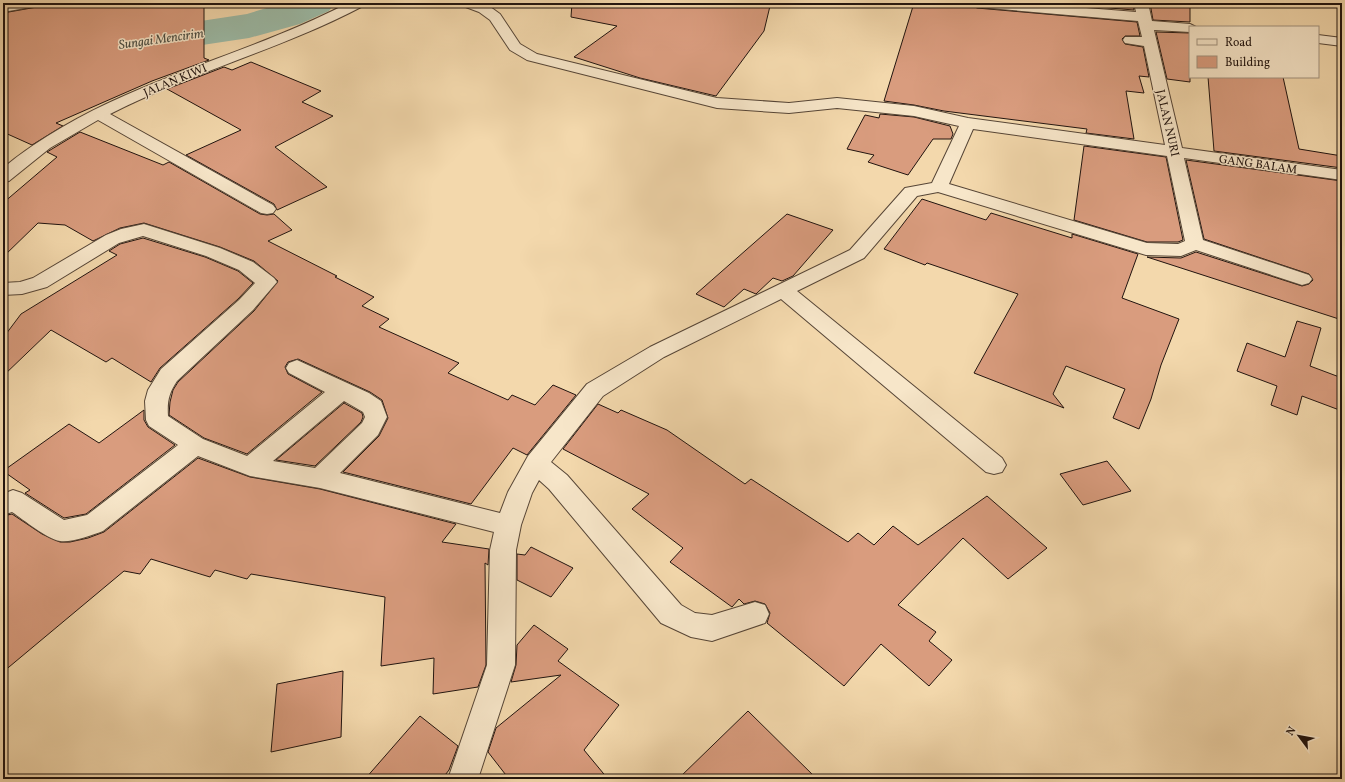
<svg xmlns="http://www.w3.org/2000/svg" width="1345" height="782" font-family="Vollkorn,serif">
	<rect width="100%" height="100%" fill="#f3d8ac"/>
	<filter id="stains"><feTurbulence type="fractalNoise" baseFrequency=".005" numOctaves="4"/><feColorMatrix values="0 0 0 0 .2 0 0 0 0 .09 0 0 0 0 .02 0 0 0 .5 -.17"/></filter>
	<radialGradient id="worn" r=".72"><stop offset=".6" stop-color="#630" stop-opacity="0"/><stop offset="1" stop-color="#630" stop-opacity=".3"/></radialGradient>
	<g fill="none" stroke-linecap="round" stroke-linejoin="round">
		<polygon fill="#9cbaa6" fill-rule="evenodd" points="283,3 335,3 329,11 300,24 249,38 82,63 3,73 3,47 82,39 247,14"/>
	</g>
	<g fill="#d99c7e" stroke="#21140f">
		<polygon points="40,3 204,3 204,58 209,60 152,81 56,123 63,126 32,145 3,132 3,13 37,7"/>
		<polygon points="572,3 728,3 770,6 764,31 716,96 640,78 574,57 617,26 571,17"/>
		<polygon points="914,3 971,5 977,8 1137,22 1140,36 1125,36 1122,39 1125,44 1143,47 1149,77 1139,76 1144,93 1126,91 1134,139 1086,133 1087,129 944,111 914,105 884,101"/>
		<polygon points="1073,3 1133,3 1134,10 1073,5"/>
		<polygon points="1150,3 1190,3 1190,22 1153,20"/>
		<polygon points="1156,32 1190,33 1190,82 1167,79"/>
		<polygon points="251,62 321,91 302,102 333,116 275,147 327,187 277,210 274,204 186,155 241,130 167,89 224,67 232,70"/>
		<polygon points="1208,77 1283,77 1299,149 1342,156 1342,168 1214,151"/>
		<polygon points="880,114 914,117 950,126 953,134 951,139 933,139 908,175 868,162 874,155 847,149 865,115 879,118"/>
		<polygon points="80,132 163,165 169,162 260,214 267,215 274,214 292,230 268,241 337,276 335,277 374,297 362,306 389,319 379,327 459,363 448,373 508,400 512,395 535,405 553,385 576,395 527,455 513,448 471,504 343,472 379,436 388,418 382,400 370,392 298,359 288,362 285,367 288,374 322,392 247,454 204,438 169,415 170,402 173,390 178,382 254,311 278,281 254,261 220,247 144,223 120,228 93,241 65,225 38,223 3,257 3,203 57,157 47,152"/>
		<polygon points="1084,146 1166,157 1183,240 1178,242 1147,242 1074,220"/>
		<polygon points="1186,160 1342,181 1342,320 1147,257 1181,258 1196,252 1302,286 1309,284 1313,280 1309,274 1204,239"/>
		<polygon points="922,199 986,220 991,213 1072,238 1072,234 1138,254 1122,298 1179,319 1161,365 1151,399 1139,429 1113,418 1125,389 1066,366 1053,394 1064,408 974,373 1018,294 927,263 925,265 884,249"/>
		<polygon points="787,214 833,230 793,276 782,281 773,278 756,294 744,289 724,307 696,294"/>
		<polygon points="143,238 205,257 238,271 253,283 238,299 160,368 151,382 112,358 106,362 51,330 3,376 3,338 21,314 117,255 109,251 120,244"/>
		<polygon points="1297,321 1321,328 1310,366 1342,378 1342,411 1302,396 1297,415 1271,405 1277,386 1237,371 1247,343 1285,357"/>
		<polygon points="344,403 362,413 363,417 361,422 315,466 276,460"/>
		<polygon points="598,404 618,413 621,410 667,430 745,484 751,479 848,542 858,533 874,545 893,526 918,545 987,496 1047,548 1008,579 963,538 898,605 936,632 929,641 952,660 929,686 881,644 844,686 767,623 770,613 765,604 755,601 744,604 739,599 732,607 670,562 683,548 632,509 649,494 563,449"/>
		<polygon points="144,410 144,420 148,427 175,445 86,514 64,518 25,493 30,490 3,471 69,424 99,443"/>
		<polygon points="198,458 250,477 320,489 456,524 442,542 489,549 488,565 485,563 486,665 478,687 433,694 434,658 381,666 385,597 251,574 247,579 215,570 210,577 151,559 140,574 124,571 3,672 3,516 12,514 42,534 60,542 70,542 88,538 104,532"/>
		<polygon points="1107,461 1131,491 1083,505 1060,474"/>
		<polygon points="531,547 573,568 551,597 517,580 517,554 525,555"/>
		<polygon points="534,625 568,649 558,661 619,705 584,750 608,779 509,779 488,752 496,728 561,675 511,682 516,665 517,645"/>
		<polygon points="343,671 341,737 271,752 277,684"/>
		<polygon points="748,711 817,779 678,779"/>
		<polygon points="420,716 458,746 449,770 442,779 365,779"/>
	</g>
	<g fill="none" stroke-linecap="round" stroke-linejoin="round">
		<g stroke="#564536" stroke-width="2">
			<g id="minor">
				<polygon points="9,3 39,3 37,6 3,12 3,4"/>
				<path d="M348,3h17l-2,3c-81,43 -171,66 -253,108l163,91 3,4 -3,4 -6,1 -6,-1 -163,-93 -48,28 -41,33 -6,1v-14c104,-85 230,-105 345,-165z"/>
				<path d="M461,3h19l9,3 11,8 20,30 17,10 180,44 72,5 48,-5 77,8 54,12 197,27 -21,-99 -19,-3 -2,-3 2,-3h17l-4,-16 -161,-14 -7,-4h54l112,9 -2,-9h14l4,18 38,3 6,3h-6v5l-36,-2 28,118 160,22v10l-158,-22 19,82 106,35 3,4 -3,4 -7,2 -106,-35 -15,6 -35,-1 -208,-63 -21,4 -53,62 -67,33 205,167 4,7 -4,7 -8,2 -8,-2 -205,-173 -117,58 -61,39 -52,66 16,13 114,130 14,8 17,2 43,-13 10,3 4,9 -4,9 -53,18 -21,-4 -30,-14 -112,-134 -10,-9 -7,13 -11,32 -5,25 -1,115 -37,114h-30l39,-114 3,-115 4,-18 -174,-44 -70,-12 -52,-20 -95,75c-10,4 -33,12 -43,10 -13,-2 -36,-21 -48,-29l-9,3v-21l10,-4 9,3 42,27 23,-5 91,-70 -29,-19 -3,-6 -1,-19 3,-11 13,-21 78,-69 16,-17 -16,-13 -33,-14 -63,-20 -24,7 -72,44 -25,7 -19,1v-12l17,-1 13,-4 73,-43 15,-6 23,-5 76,24 33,14 21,16 3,4 -24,28 -76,71c-8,12 -10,20 -9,35l35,23 44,17 78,-64 -36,-19 -3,-5 3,-5 8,-3 72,33 12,8 6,16 -9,18 -38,38 160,40 8,-21 20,-36 59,-72 63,-37 200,-97 55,-62 27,-5 27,-57 -45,-10 -77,-8 -48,5 -72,-5 -190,-48 -17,-10 -20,-30 -11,-8 -16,-6zM973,129l194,27 18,85 -7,3 -31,-1 -198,-59zM344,401l19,11 2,5 -3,6 -47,45 -42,-7z"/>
				<polygon points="1318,35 1342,38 1342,46 1318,43"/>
			</g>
		</g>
		<use href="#minor" fill="#f7e6c9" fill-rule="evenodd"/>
	</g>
	<g text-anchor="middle" stroke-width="3" stroke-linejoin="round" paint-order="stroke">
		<g font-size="12" fill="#21140f" stroke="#f7e6c9">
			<text transform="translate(175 80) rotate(-23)" y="4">JALAN KIWI</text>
			<text transform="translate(1168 123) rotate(77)" y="4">JALAN NURI</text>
			<text transform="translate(1258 164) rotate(8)" y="4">GANG BALAM</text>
		</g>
		<g font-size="13" font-style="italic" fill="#4c4e44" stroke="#f7e6c9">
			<text transform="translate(161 38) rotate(-8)" y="5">Sungai Mencirim</text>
		</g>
	</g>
	<rect width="1345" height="782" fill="none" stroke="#f3d8ac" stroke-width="16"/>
	<rect x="4" y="4" width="1337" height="774" fill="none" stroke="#21140f" stroke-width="2"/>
	<rect x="8" y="8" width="1329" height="766" fill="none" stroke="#21140f"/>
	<rect x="1189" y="26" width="130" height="52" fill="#f7e6c9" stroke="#a1927f"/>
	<rect x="1197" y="39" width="20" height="6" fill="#f7e6c9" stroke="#a1927f"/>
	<text x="1225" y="46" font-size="12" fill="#21140f">Road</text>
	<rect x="1197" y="56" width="20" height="12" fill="#d99c7e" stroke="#a1927f"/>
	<text x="1225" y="66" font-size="12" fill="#21140f">Building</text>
	<g transform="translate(1299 736) rotate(302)" stroke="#f7e6c9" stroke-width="3" paint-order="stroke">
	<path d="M0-3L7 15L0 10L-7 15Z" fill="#21140f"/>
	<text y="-6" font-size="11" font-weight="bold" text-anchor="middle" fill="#21140f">N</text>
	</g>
	<rect width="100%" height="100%" filter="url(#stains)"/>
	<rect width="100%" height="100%" fill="url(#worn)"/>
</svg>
